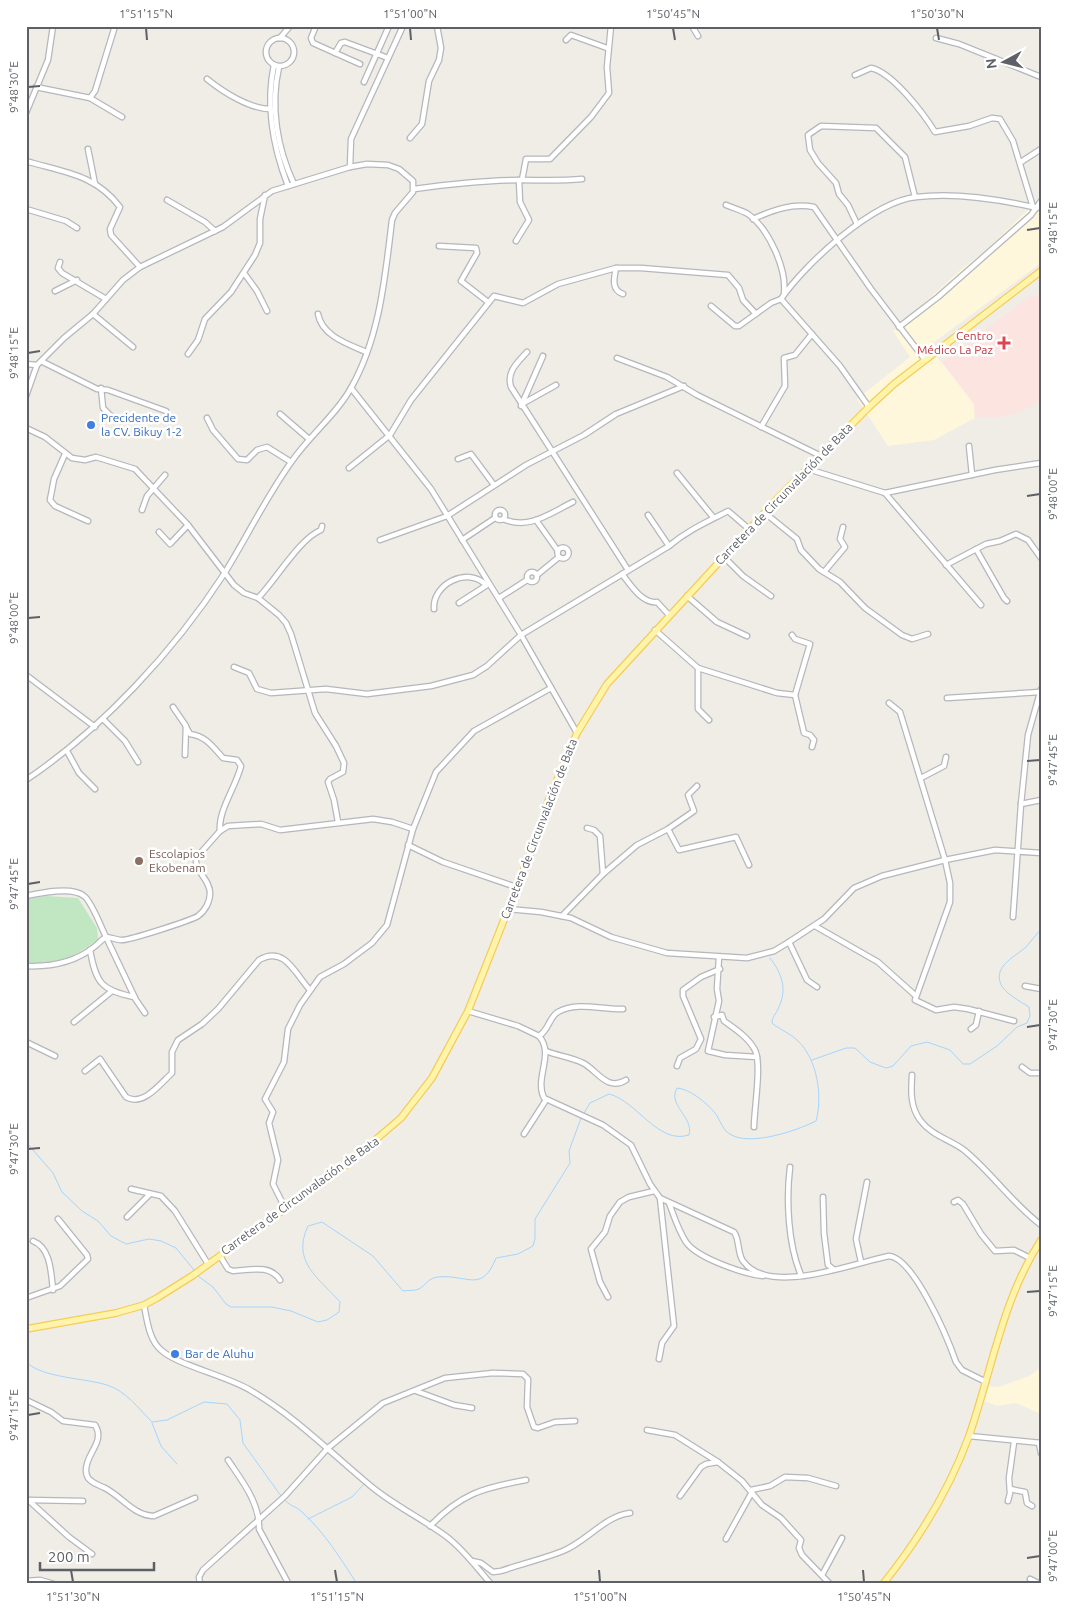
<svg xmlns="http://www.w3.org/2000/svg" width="1067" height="1610" font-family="Ubuntu,sans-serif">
	<rect width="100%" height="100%" fill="#efede5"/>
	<g fill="#fef7db">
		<polygon points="1041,197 1041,263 929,346 974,404 975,418 934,440 888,446 857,399 910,357 893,331 964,267 984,252"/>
		<polygon points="1041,1368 1041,1414 1016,1403 997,1406 984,1401 989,1386 999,1387 1029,1376"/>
	</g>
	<polygon fill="#fce5e1" points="1041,292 1041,400 1025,410 999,418 975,418 974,404 942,362 1030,296 1032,298"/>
	<path fill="#c1e7c2" d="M46,896l32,2 19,30 1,11c-21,17 -42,26 -69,24l-3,-5v-59z"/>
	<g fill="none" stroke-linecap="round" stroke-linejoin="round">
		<g stroke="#a5d5ff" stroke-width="1">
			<path d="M812,1060l34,-12h9l15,14 16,6 7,-2 18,-20 16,-4 23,8 13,14h7l27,-18 20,-19 10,-4 3,-7 -1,-9c-9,-6 -26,-14 -29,-25 -5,-17 16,-26 26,-35 5,-6 10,-12 15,-18"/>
			<path d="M584,1113l6,-10 19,-9c28,7 49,51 80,41 5,-18 -22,-30 -12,-47 13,1 30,15 38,25 4,5 6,12 10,17 17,20 71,1 91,-9 7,-25 1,-62 -18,-80 -8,-8 -18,-11 -26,-18 0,-6 4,-9 6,-14 10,-20 4,-35 -8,-51"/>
			<polyline points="26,1142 53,1173 62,1192 82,1211 98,1221 111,1236 126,1244 149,1239 161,1241 176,1248 194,1270"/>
			<path d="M198,1276l15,11 13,17 5,3h41l19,4 27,11 9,-2 12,-8 1,-10c-21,-24 -49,-40 -32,-76l14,-4 51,34 30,35c5,-1 12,0 16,-2 7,-4 9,-11 19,-12 29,-3 44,17 58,-19l22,-4 15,-8 2,-7v-20l35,-56 -1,-12 12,-33"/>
			<path d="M26,1362c16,16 59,16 81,23 19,6 31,23 45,37l15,-2 37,-18 23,2 13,16 3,23 38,53"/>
			<polyline points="152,1423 161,1446 177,1464"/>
			<path d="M284,1499c5,7 12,7 18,13 23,21 39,47 55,72"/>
			<polyline points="308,1519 352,1497 364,1484"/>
		</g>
		<g stroke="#b5b7bc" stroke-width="7">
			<g id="minor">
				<polyline points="316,26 311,38 313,43 360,64"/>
				<polyline points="692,26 698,36"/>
				<circle cx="280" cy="52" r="14"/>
				<polyline points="280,38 290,26"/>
				<polyline points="936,38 959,44 1041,77"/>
				<polyline points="566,40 571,35 607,48"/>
				<polyline points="335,53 341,43 345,42 388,58"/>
				<path d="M274,65c-9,42 -1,82 14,121"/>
				<path d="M279,67c-9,39 -2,81 15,117"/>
				<path d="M855,75l16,-7c21,4 53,46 64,64l34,-6 23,-8 8,1 13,22 20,66"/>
				<path d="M207,79c16,13 43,30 63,30"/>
				<polyline points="364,82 389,26"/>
				<polyline points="36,87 90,98 122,117"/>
				<polyline points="90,98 95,91 115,26"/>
				<polyline points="26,113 48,60 53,26"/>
				<polyline points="410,138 422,124 429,81 439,60 441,48 437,26"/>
				<polyline points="88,149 95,184"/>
				<path d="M26,161c37,11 69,13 94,46l-10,22 1,6 29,32"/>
				<polyline points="1021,162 1041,149"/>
				<polyline points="350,167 351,139 403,26"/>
				<polyline points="522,180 526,159 550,159 591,117 609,93 607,67 611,26"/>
				<path d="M414,189c35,-5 72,-9 107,-9 21,0 40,1 61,-1"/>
				<polyline points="167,200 205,222 215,231"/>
				<path d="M726,205c7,3 15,5 22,9 21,15 39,55 36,80"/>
				<polyline points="26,209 66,221 77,228"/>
				<path d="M753,219c20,-9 39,-16 61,-12l57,82 54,71"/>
				<polyline points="857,224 848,205 839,194 836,183 818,163 810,150 808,135 821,126 876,128 905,157 915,197"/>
				<polyline points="516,241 529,220 520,202 519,180"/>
				<polyline points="439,246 476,248 477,253 461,281 488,302"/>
				<polyline points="60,262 58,268 62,273 106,299"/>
				<path d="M616,268c-2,10 -5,22 7,26"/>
				<polyline points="244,273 257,291 267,311"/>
				<polyline points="55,291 77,280"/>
				<polyline points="781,299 840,366 869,407"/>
				<path d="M711,306l24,20h4l32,-23 10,-4c24,-35 91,-97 135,-102 40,-5 82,2 121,11"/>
				<polyline points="93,314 133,347"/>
				<path d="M318,314c4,22 30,30 48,38"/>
				<polyline points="899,327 938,297 1031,215 1041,201"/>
				<path d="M527,352c-9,10 -21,20 -16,35l117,183"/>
				<polyline points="188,354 198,340 205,319 231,292 255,255 260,243 260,219 265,195"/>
				<polyline points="617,358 667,377 697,395 821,456"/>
				<polyline points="43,362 97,389 108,390 166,411"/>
				<path d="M26,364l11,1 27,-27 29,-24 30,-34 17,-13 83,-40 49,-36 78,-24 17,-3 21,1 11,4 14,12v11l-18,21 -3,7c-7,57 -12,117 -41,168 -15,27 -41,47 -59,73 -26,36 -45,76 -68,113 -50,77 -122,155 -198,206"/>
				<polyline points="101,388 103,408 114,419"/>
				<polyline points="351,388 431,489 521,635 577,733"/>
				<polyline points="26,396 37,365"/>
				<polyline points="522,404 556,385"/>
				<polyline points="521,406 543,356"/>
				<polyline points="280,414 309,439"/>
				<polyline points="207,418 213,430 238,459 247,460 257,450 267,447 291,462"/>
				<polyline points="761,427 785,386 784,358 795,355 812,334"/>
				<polyline points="26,428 45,437 72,458 85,460 96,457 135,469 188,525 234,585 244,593 258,598 279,615 286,623 291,634 315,713 336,746 344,763 343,772 330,779 328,782 334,800 338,822"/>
				<polyline points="969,446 972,475"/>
				<polyline points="65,454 54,479 50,500 55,506 88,521"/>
				<polyline points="458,459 471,454 494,485"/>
				<polyline points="349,468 390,435 411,400 494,296 523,303 558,284 616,268 641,268 728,275 739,288 743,300 756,314"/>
				<polyline points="808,469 885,493 981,605"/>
				<polyline points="677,473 713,517"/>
				<polyline points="885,493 995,470 1041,463"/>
				<polyline points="142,510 147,496 165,475"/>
				<circle cx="500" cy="515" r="5"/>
				<polyline points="765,513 797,539 801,550 819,569 840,582 865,608 902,635 912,639 928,634"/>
				<polyline points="648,515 669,546"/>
				<path d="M503,519c26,11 46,-5 70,-17"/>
				<polyline points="536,520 558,551"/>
				<polyline points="159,532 170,544 188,525"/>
				<polyline points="380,540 447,516 526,465 584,435 616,414 684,386"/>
				<polyline points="462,540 495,518"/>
				<circle cx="563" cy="553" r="5.5"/>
				<polyline points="976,549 1004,598 1007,601"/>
				<polyline points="724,557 743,576 771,596"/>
				<polyline points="946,565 986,544 1000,541 1016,534 1028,540 1041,558"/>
				<circle cx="532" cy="577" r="5"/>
				<polyline points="824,572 845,547 840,539 843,527"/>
				<path d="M622,574c8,10 20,30 35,28l12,13"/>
				<polyline points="537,575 559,557"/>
				<polyline points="687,596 717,622 747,636"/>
				<path d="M258,598c17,-17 42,-60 63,-68l1,-4"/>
				<polyline points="499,598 527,580"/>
				<polyline points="459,603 487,585"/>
				<path d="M434,609c-2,-25 34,-43 52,-24"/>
				<polyline points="655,630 698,668 777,693 795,695"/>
				<polyline points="792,635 795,639 810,644 795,695 804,733 810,735 814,740 812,747"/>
				<path d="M234,667l15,6 8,16 14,4 55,-4 41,5 64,-8 42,-11 14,-9 34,-31 148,-89c19,-16 38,-24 59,-35l21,18"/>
				<polyline points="698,668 698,709 709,720"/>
				<polyline points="26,675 95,727"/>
				<polyline points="947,698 1040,692"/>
				<polyline points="889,703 900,712 945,860 950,883 950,902 915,1000 936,1010 954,1007 968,1009 1014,1021"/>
				<polyline points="173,707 186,726 185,755"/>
				<polyline points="103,719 125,741 138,762"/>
				<path d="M186,727l4,7c16,2 23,13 33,24l14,2 4,6c-5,21 -23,44 -21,65"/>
				<polyline points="67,751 79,773 95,789"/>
				<polyline points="921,778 944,766 946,757"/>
				<polyline points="1021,804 1041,800"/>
				<polyline points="587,828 594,830 600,836 603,874"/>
				<polyline points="668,829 679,850 736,837 749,865"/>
				<polyline points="408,845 443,862 516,887"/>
				<path d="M26,896c14,-3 46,-10 58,0 8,6 17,31 22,41 5,0 10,3 15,3 7,1 71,-20 77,-24 7,-5 12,-14 12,-23 0,-14 -16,-22 -14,-35l24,-27 8,-5 33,-2 19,6 93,-11 19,3 21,7"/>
				<polyline points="508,909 541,912 571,918 611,937 667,953 747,958 774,951 789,942 824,919 854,888 882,876 945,860 995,850 1041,853"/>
				<polyline points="562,916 603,874 637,845 668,829 694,811 688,795 697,786"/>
				<polyline points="1013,917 1021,804 1028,735 1041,689"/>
				<polyline points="815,926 878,962 916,996"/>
				<polyline points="789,942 807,980 817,987"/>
				<path d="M90,950c6,33 11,40 44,47"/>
				<polyline points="719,957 717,989 719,1001 708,1051 725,1055 757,1057"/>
				<path d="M26,966c25,1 48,-3 68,-19 4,-3 7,-7 12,-10l30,63 9,13"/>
				<polyline points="1025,986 1041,989"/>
				<path d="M468,1011l50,15 21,10c16,18 -5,42 5,62l59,27 28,20 19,39 10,14 74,34c6,8 3,21 9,29 26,36 110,2 146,-5 25,2 59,83 67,106l6,8 24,12"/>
				<path d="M714,1017l8,-2 2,6c11,8 24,16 31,29 7,14 -1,60 -1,77"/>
				<polyline points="74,1022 112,991"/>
				<polyline points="971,1029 976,1025 979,1011"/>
				<path d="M539,1036c10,-6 10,-19 19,-24 20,-11 44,-2 65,-3"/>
				<polyline points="26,1042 55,1056"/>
				<path d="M546,1051c12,5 25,6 37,12 14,7 24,29 43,17"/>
				<polyline points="677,1066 680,1058 696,1049 701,1039 683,996 683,990 701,977 720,969"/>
				<polyline points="1022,1067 1030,1073 1041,1073"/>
				<path d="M85,1071l15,-12 26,38c17,10 34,-13 46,-24v-21l6,-12 24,-16 16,-15 41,-49c26,-15 36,14 51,30"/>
				<path d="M912,1075c-1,16 -2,31 8,45 12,16 29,19 44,30 28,23 48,53 77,75"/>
				<polyline points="524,1134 546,1100"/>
				<path d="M790,1167c-4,33 -2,78 11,108"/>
				<polyline points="139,1191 131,1189 161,1196 175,1211 208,1264"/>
				<polyline points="823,1197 824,1233 828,1265 833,1269"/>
				<polyline points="954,1202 958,1200 963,1204 981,1234 995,1251 1014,1250 1030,1258"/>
				<path d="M669,1203c5,13 9,27 17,39 11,16 58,32 77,34"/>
				<polyline points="285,1208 273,1184 278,1160 269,1123 273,1112 265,1099 284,1062 288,1029 300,1005 320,977 344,964 372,943 387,925 413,829 436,772 474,731 551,688"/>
				<polyline points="127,1217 150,1194"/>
				<path d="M33,1241c18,7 18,32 20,49"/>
				<path d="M220,1256l8,13 5,2c17,-1 37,-7 47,9"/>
				<polyline points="861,1262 856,1239 867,1182"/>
				<polyline points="608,1297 600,1282 591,1249 605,1232 610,1216 620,1202 629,1197 654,1191"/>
				<polyline points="26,1298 60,1286 88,1259 87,1255 58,1219"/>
				<path d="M144,1305c3,15 5,35 17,45 16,15 66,26 89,40 45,26 82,64 122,97 23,19 51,32 75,50 17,13 30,31 44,47"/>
				<polyline points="659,1359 662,1343 674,1326 660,1198"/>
				<polyline points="416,1391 454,1405 472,1408"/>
				<path d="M26,1400l25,12 12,9 32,4c11,17 -10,29 -9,46 0,2 1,5 2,7 5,6 11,7 17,10 16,8 29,28 49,28l41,-18"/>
				<polyline points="647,1430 675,1435 718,1462 742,1481 762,1505 781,1518 801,1540 799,1548 802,1555 830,1584"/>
				<polyline points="969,1436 1041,1443"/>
				<polyline points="1039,1443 1041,1453"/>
				<path d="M228,1460c14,21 32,43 31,69l28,52"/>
				<polyline points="1010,1489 1025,1492 1027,1503 1032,1506"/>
				<polyline points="751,1490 770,1486 785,1477 808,1478 836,1486"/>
				<polyline points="680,1496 701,1467 706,1464 718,1462"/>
				<polyline points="26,1498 69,1537 92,1554"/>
				<polyline points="28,1500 83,1501"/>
				<polyline points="1008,1501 1010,1493 1009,1478 1014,1442"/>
				<path d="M430,1526c31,-32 52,-38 96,-46"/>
				<polyline points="726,1539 752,1492"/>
				<path d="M472,1561l9,2 12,9 8,-1c20,-7 42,-12 62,-20 24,-10 42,-35 67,-38"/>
				<polyline points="822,1575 842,1538"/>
				<polyline points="1030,1579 1040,1584"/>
				<polyline points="26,1581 40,1580 54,1584"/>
				<polyline points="200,1584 199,1577 203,1570 285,1496 328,1448 383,1403 445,1378 493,1373 523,1374 528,1379 527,1407 534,1427 538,1428 555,1422 575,1421"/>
			</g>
		</g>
		<g stroke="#f4cd59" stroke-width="8">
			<g id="major">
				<polyline points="26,1329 116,1313 144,1305 157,1298 192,1276 346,1165 401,1118 432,1078 468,1011 534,844 549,799 577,733 607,684 778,498 869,407 894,384 1041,271"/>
				<path d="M883,1584c36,-45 66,-93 86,-148 23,-66 33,-136 72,-196"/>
			</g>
		</g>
		<use href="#minor" stroke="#fff" stroke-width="4.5"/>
		<use href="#major" stroke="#fff4aa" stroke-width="5.5"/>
	</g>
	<path fill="none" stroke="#5d6066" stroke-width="2" d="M146,28l1,12M410,28l1,12M673,28l2,12M937,28l2,12M28,87l12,-1M1027,230l13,-2M28,353l12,-2M1027,496l13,-2M28,618l12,-1M1027,761l13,-1M28,884l12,-2M1027,1027l13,-2M28,1149l12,-1M1027,1292l13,-1M28,1415l12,-2M1027,1558l13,-2M71,1570l2,12M335,1570l2,12M599,1570l1,12M863,1570l1,12"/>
	<path fill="#e0444e" stroke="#fff" stroke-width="2" d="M1001.5 335.5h5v5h5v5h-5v5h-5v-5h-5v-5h5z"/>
	<g fill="#3f7fe0" stroke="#fff" stroke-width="2">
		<circle cx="91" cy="425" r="5"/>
		<circle cx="175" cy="1354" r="5"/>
	</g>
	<circle fill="#8d6e63" stroke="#fff" stroke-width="2" cx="139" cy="861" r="5"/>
	<g text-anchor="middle" stroke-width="5" stroke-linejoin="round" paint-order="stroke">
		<g font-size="12" fill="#be3a42" stroke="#fff" text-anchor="end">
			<text x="993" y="340">Centro<tspan x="993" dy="14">Médico La Paz</tspan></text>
		</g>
		<g font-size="12" fill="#366cbe" stroke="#fff" text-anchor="start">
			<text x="101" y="422">Precidente de<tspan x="101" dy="14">la CV. Bikuy 1-2</tspan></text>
			<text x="185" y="1358">Bar de Aluhu</text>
		</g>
		<g font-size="12" fill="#5d6066" stroke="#fff">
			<text transform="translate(784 494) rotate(-46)" y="4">Carretera de Circunvalación de Bata</text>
			<text transform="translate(539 829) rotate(-69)" y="4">Carretera de Circunvalación de Bata</text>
			<text transform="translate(300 1196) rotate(-36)" y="4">Carretera de Circunvalación de Bata</text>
		</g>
		<g font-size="12" fill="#785e54" stroke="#fff" text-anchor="start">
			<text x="149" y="858">Escolapios<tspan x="149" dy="14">Ekobenam</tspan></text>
		</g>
	</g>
	<rect width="1067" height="1610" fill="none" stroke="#ffffff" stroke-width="55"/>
	<g transform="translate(1004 62) rotate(263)" stroke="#ffffff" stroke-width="4" paint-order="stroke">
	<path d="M0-4L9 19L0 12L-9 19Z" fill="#5d6066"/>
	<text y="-8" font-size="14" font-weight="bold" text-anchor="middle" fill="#5d6066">N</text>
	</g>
	<path d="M40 1562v8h114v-8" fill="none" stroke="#5d6066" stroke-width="2.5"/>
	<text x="48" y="1562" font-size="15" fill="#5d6066" stroke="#ffffff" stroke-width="4" paint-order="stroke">200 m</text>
	<rect x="28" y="28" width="1012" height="1554" fill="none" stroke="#5d6066" stroke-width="2"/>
	<g font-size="12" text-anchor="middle" fill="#5d6066">
		<text x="146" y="18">1°51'15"N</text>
		<text x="410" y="18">1°51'00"N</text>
		<text x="673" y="18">1°50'45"N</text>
		<text x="937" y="18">1°50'30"N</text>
		<text transform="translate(14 87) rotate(-90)" y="4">9°48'30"E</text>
		<text transform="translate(1053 228) rotate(-90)" y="4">9°48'15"E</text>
		<text transform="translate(14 353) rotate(-90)" y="4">9°48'15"E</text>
		<text transform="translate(1053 494) rotate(-90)" y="4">9°48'00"E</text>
		<text transform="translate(14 618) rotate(-90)" y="4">9°48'00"E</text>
		<text transform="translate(1053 760) rotate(-90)" y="4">9°47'45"E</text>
		<text transform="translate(14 884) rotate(-90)" y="4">9°47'45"E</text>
		<text transform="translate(1053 1025) rotate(-90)" y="4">9°47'30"E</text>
		<text transform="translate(14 1149) rotate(-90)" y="4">9°47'30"E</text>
		<text transform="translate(1053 1291) rotate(-90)" y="4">9°47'15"E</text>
		<text transform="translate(14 1415) rotate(-90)" y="4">9°47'15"E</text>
		<text transform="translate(1053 1556) rotate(-90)" y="4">9°47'00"E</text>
		<text x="73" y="1601">1°51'30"N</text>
		<text x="337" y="1601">1°51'15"N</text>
		<text x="600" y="1601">1°51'00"N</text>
		<text x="864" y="1601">1°50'45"N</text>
	</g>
</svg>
